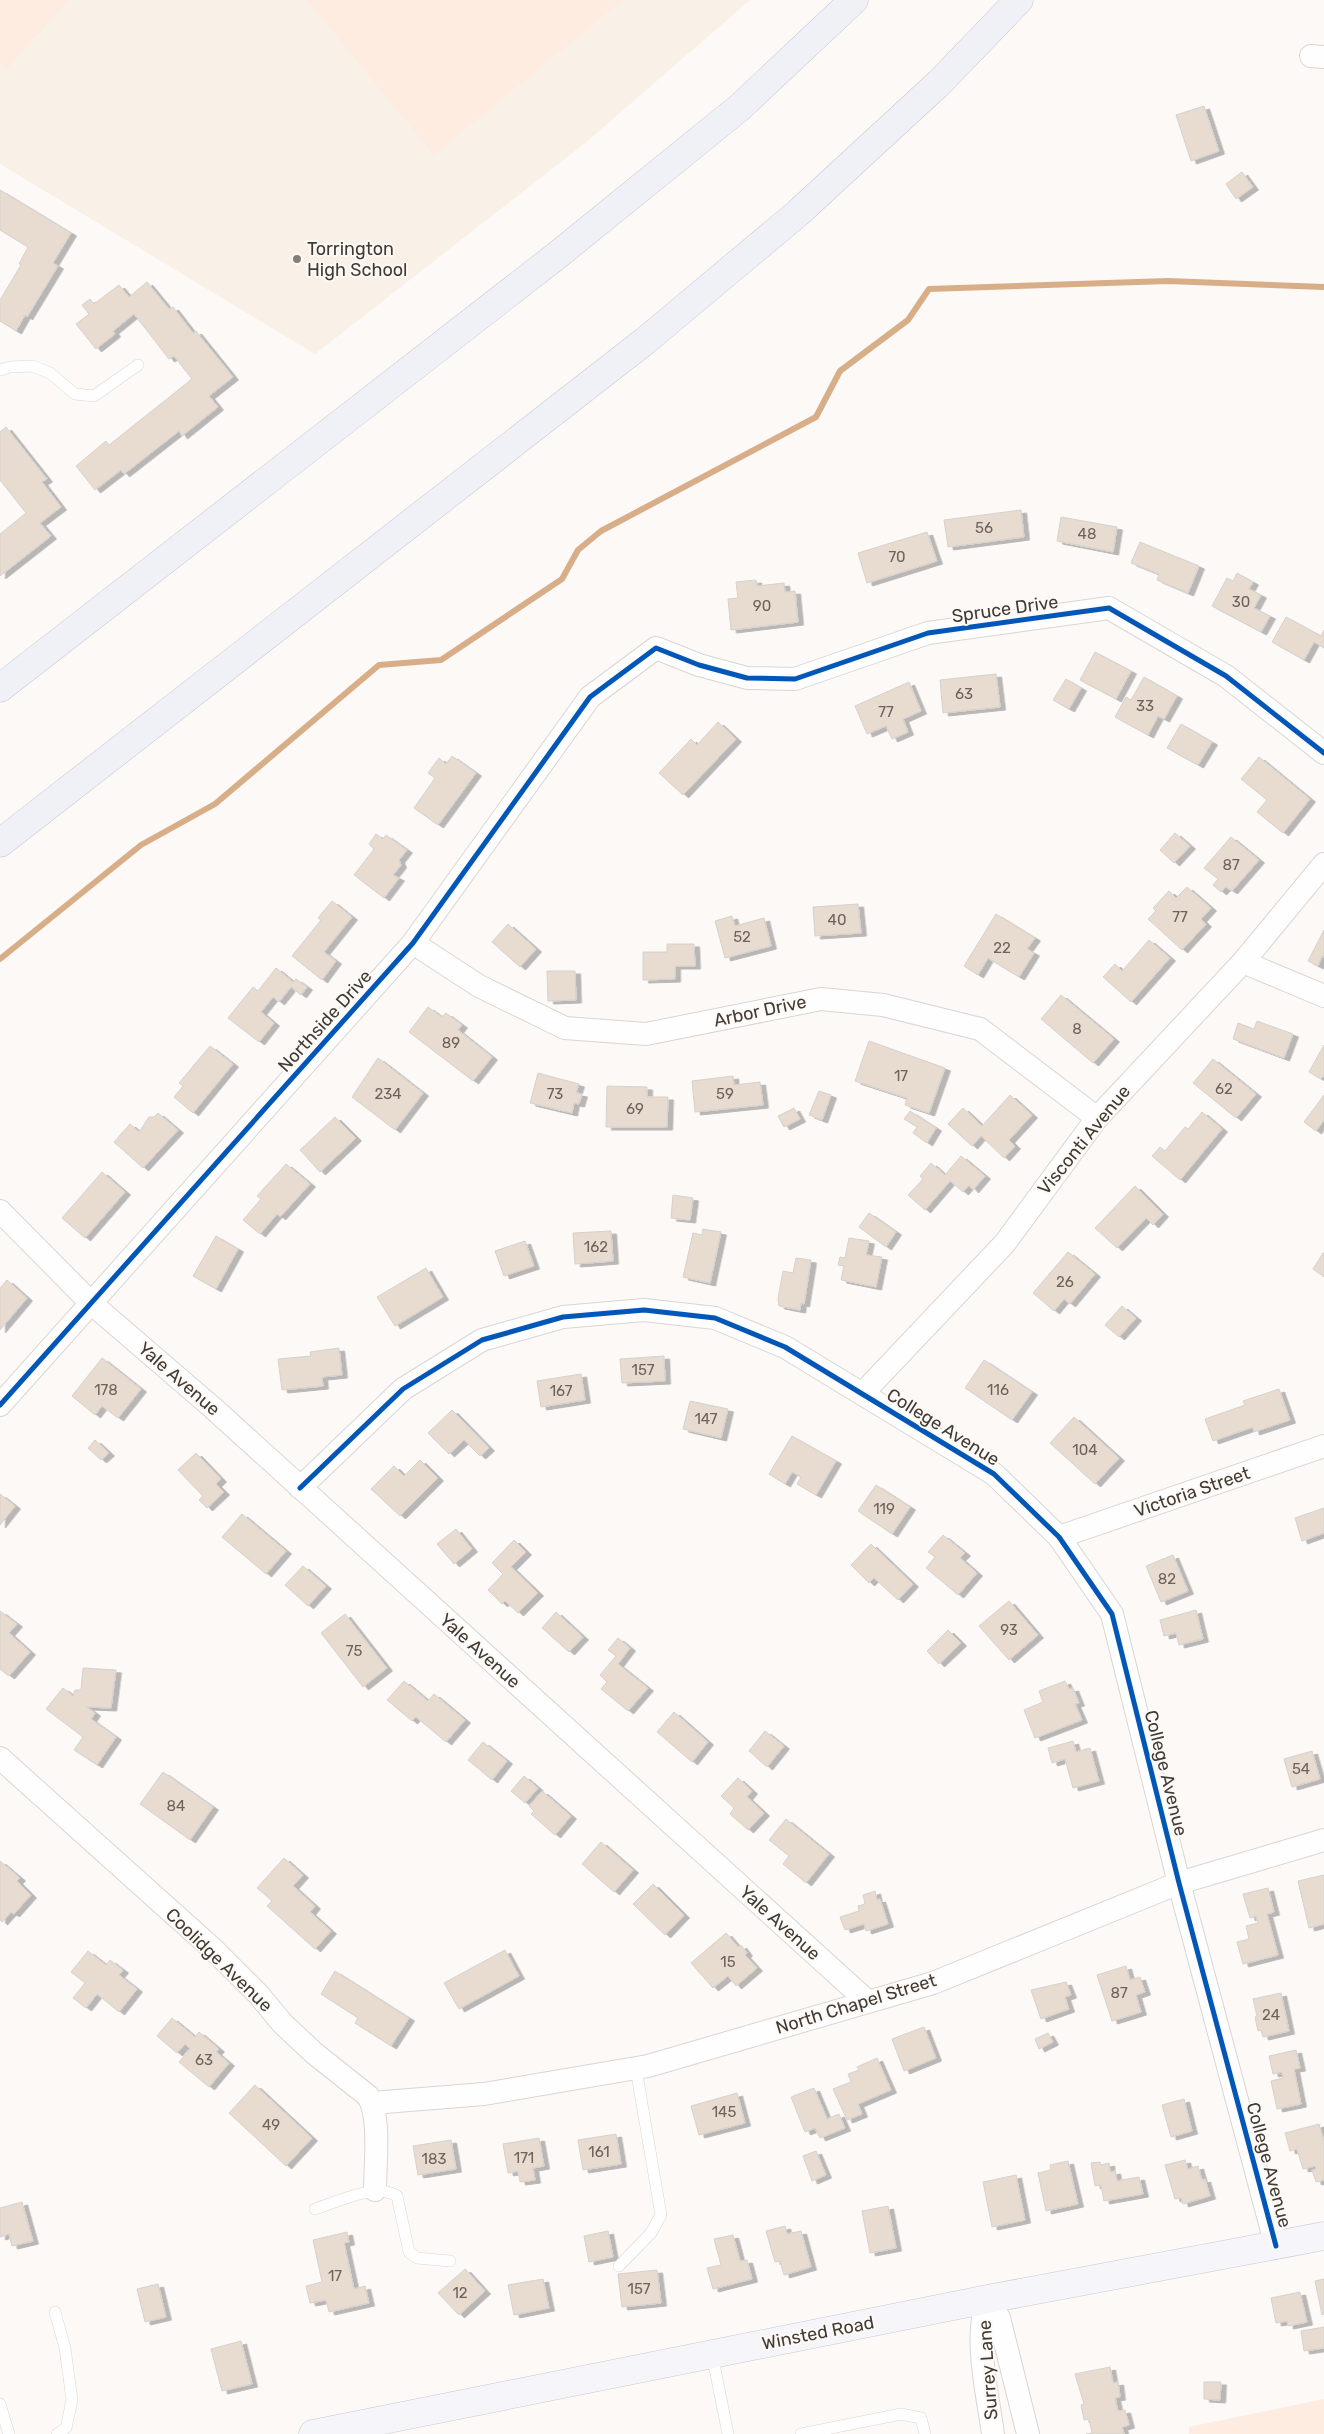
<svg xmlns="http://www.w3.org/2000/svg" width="1324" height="2434" font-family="Rubik,sans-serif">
	<defs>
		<filter id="shadow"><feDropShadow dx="5.5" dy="3" stdDeviation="0" flood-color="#0004"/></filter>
	</defs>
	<rect width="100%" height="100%" fill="#fcf9f7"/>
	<polygon fill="#f9f0e7" points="0,0 750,0 584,144 315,354 0,164"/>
	<g fill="#fdecdf">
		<polygon points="0,0 68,0 7,68 0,63"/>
		<polygon points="307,0 623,0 434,155"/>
		<polygon points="1324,2399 1324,2434 1189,2434 1189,2427"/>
	</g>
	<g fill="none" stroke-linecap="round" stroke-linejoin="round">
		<polyline stroke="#d8ae88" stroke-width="6" points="0,959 141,845 215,804 379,665 441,660 562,579 578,550 601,531 816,417 840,371 908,320 929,289 1168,281 1324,287"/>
	</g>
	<g fill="#e8dbcf" stroke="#d6d1cd" filter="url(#shadow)">
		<polygon points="1204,106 1219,151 1191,161 1176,115"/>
		<polygon points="1242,172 1253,187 1236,199 1226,184"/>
		<polygon points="0,190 71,233 53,263 58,266 27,317 25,315 16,331 0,321 0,300 21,265 19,264 28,247 0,230"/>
		<polygon points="147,282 169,309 173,307 193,333 196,331 233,377 209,396 218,407 182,436 179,431 124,474 121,470 95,490 76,466 106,441 109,445 192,379 174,356 169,359 134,314 113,331 115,334 96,349 76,324 89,314 82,305 90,299 94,304 119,285 129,297"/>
		<polygon points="6,427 47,479 42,482 61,507 40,523 51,536 0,576 0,534 26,513 0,480 0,432"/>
		<polygon points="1021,510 1024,537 948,547 944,520"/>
		<polygon points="1061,517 1117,527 1113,552 1057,541"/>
		<polygon points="927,532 937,561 867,583 858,553"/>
		<polygon points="1140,542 1199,566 1188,593 1157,580 1159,574 1131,563"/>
		<polygon points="1237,573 1253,582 1249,589 1261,595 1254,608 1270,616 1261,632 1212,606 1227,578 1233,581"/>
		<polygon points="756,580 757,586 784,583 785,592 795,591 798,622 731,630 728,599 738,598 736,582"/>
		<polygon points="1286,617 1321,636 1324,630 1324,648 1314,642 1304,660 1272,642"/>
		<polygon points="1095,652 1131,671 1116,699 1080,680"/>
		<polygon points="996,674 1000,707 943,713 940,680"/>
		<polygon points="1144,677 1177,696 1164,719 1158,716 1148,735 1115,717 1126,697 1131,700"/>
		<polygon points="1066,679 1081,688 1069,709 1053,700"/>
		<polygon points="909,682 921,711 903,719 908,732 892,739 886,726 867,734 855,706"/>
		<polygon points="718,722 736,739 683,795 659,773 691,739 697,745"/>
		<polygon points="1181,724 1212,742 1198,765 1167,748"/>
		<polygon points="452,756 476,773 438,825 414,808 435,778 428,773 439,758 446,764"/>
		<polygon points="1259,757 1310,799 1283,833 1257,812 1267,800 1241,779"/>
		<polygon points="1175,833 1190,846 1174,863 1160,850"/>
		<polygon points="376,834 383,839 386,835 407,850 399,860 401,865 393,875 399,878 384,898 354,875 374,849 369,844"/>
		<polygon points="1231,837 1259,860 1232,891 1226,887 1221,892 1213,885 1218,879 1204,868"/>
		<polygon points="1187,887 1211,908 1201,919 1206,924 1182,950 1148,919 1156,911 1153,908 1169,891 1176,898"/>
		<polygon points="332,901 352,917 324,952 336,961 322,980 292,956 321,920 318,918"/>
		<polygon points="858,904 861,933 815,936 813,907"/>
		<polygon points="996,914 1035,938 1027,949 1034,953 1019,977 988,958 978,975 964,966"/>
		<polygon points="732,916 735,926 764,918 771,946 725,958 715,921"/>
		<polygon points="508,924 536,949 520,967 492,942"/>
		<polygon points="1324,930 1324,957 1322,956 1318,966 1308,961"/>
		<polygon points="1149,940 1170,958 1131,1002 1103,977 1115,964 1122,971"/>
		<polygon points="667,944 694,944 695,966 675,966 675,979 643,980 643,952 667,952"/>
		<polygon points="276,968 293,982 296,979 307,987 301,995 291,987 279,1002 273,997 261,1012 274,1023 259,1042 228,1018 253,987 258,991"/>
		<polygon points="547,971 575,971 576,1000 548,1001"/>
		<polygon points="1061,995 1114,1039 1093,1063 1041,1019"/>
		<polygon points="428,1007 442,1017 446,1013 462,1025 458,1030 492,1057 473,1081 409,1032"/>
		<polygon points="1257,1021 1293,1034 1284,1058 1233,1039 1238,1023 1254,1029"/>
		<polygon points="869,1041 945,1068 929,1113 905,1105 907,1098 855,1081"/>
		<polygon points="1324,1045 1324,1075 1321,1079 1309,1072"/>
		<polygon points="210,1046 233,1064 193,1113 174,1097 183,1086 179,1083"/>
		<polygon points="378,1058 423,1093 395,1130 352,1097"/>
		<polygon points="1213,1059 1256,1094 1236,1118 1193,1083"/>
		<polygon points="538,1073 579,1084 576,1093 582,1094 579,1104 574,1103 572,1113 530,1103"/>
		<polygon points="733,1076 734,1085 760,1082 763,1105 695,1112 692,1081"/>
		<polygon points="607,1086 647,1087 647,1097 668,1097 667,1127 606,1127"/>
		<polygon points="819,1091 831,1095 822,1120 809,1115"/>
		<polygon points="1010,1095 1032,1115 1009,1140 1015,1146 1004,1158 981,1136 972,1146 948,1124 963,1108 982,1126"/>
		<polygon points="1324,1095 1324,1120 1316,1131 1304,1122"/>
		<polygon points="794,1108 800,1119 784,1127 778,1116"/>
		<polygon points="910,1111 936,1128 927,1143 913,1133 917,1127 904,1119"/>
		<polygon points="1202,1112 1222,1129 1180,1180 1152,1156 1160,1147 1165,1151 1185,1127 1188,1129"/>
		<polygon points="158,1113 178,1130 143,1168 114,1142 130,1124 139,1132 149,1117 154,1117"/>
		<polygon points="335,1117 356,1138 320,1172 300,1150"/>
		<polygon points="961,1156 985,1176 973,1190 969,1185 963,1192 950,1181 925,1210 908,1195 923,1179 920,1176 931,1163 945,1175"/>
		<polygon points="286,1164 310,1184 280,1217 277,1214 260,1234 243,1220 261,1199 257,1196"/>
		<polygon points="102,1172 125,1192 85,1238 62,1218"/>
		<polygon points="1135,1186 1163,1214 1153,1225 1146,1218 1117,1248 1095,1228"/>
		<polygon points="673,1195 693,1198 690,1220 671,1218"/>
		<polygon points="869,1213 896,1232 886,1247 859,1227"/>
		<polygon points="703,1229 721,1232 710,1283 683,1277 693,1233 702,1235"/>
		<polygon points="611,1231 613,1261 575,1264 573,1233"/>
		<polygon points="216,1236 238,1249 216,1289 193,1276"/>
		<polygon points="849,1238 869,1241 866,1255 882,1257 876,1287 841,1280 844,1266 838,1265 840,1257 845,1258"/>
		<polygon points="525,1241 534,1266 504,1276 495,1251"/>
		<polygon points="1068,1252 1095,1274 1070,1304 1064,1299 1054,1311 1033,1293"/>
		<polygon points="1323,1253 1324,1253 1324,1277 1313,1269"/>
		<polygon points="796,1258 811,1260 804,1304 801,1303 800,1310 779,1306 778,1299 783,1271 793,1273"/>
		<polygon points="426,1268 443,1297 395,1326 377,1297"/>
		<polygon points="7,1280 27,1298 0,1330 0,1288"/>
		<polygon points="1122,1306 1136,1318 1119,1337 1105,1325"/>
		<polygon points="339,1348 342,1375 322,1377 323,1386 282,1390 278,1359 311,1356 310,1352"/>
		<polygon points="664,1356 665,1381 622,1383 620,1359"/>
		<polygon points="102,1358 141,1389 118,1418 102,1406 95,1415 72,1396"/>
		<polygon points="984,1360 1032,1392 1012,1420 965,1388"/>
		<polygon points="581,1374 585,1400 541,1407 537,1381"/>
		<polygon points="1279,1389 1290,1420 1254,1432 1253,1427 1213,1441 1205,1419 1245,1405 1243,1401"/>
		<polygon points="690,1401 728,1409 721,1438 683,1429"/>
		<polygon points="452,1410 489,1448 480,1456 464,1440 449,1454 428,1433"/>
		<polygon points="1074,1417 1119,1458 1095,1484 1050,1443"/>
		<polygon points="792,1436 836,1461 816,1495 797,1484 801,1477 792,1472 785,1484 769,1474"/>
		<polygon points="95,1440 109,1453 101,1460 88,1448"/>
		<polygon points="196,1453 221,1479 216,1484 224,1492 207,1508 199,1500 203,1496 178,1470"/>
		<polygon points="420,1460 438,1478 400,1516 371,1489 394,1466 404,1476"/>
		<polygon points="876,1485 910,1507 892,1534 858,1511"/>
		<polygon points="0,1494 15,1506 0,1525"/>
		<polygon points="1324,1508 1324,1533 1302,1541 1295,1518"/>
		<polygon points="242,1514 286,1551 266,1574 222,1537"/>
		<polygon points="456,1529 472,1549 454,1564 437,1544"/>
		<polygon points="943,1535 965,1553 960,1558 977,1573 958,1595 926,1568 935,1557 928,1552"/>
		<polygon points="514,1540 526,1552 511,1567 538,1593 518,1613 505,1601 502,1604 488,1590 503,1574 492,1563"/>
		<polygon points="871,1544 913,1584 898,1600 874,1578 869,1583 851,1565"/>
		<polygon points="1173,1555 1188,1591 1161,1602 1146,1566"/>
		<polygon points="303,1566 326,1586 308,1606 285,1585"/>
		<polygon points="1009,1601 1038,1635 1009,1660 979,1626"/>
		<polygon points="1196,1610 1203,1639 1179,1645 1176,1633 1164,1636 1160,1620"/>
		<polygon points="0,1611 17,1624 9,1633 30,1652 9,1676 0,1669"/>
		<polygon points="556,1612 583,1637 569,1652 542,1628"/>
		<polygon points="345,1614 387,1668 363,1687 321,1633"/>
		<polygon points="948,1630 961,1643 939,1664 927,1651"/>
		<polygon points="618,1638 630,1648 618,1664 648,1688 628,1711 601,1689 607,1682 600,1675 616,1656 608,1650"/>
		<polygon points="83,1668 116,1670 111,1708 87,1707 95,1713 91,1719 116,1737 97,1765 74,1750 83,1737 46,1709 63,1688 73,1696 75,1690 81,1690"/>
		<polygon points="404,1681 428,1701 434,1694 465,1720 446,1742 416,1717 412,1721 387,1700"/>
		<polygon points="1065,1681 1069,1689 1073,1688 1079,1703 1075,1704 1082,1720 1035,1738 1024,1710 1043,1702 1039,1691"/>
		<polygon points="674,1712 708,1742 692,1762 657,1732"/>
		<polygon points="765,1731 784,1746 767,1767 749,1751"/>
		<polygon points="1073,1741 1076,1752 1090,1748 1099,1781 1073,1788 1065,1759 1052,1763 1048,1748"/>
		<polygon points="483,1742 507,1761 492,1780 468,1760"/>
		<polygon points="1312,1751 1320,1779 1292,1787 1284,1759"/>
		<polygon points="163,1772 213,1807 190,1840 140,1804"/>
		<polygon points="524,1776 538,1788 525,1803 511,1791"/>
		<polygon points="738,1778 752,1791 747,1797 764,1813 748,1830 730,1814 734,1808 721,1796"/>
		<polygon points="542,1791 571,1816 555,1835 531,1814 534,1811 529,1806"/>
		<polygon points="786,1819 829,1854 806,1883 783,1864 789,1856 769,1840"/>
		<polygon points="601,1842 633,1870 614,1892 582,1864"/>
		<polygon points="284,1858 303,1875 293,1886 315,1906 310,1912 331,1931 315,1949 267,1906 272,1901 257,1888"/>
		<polygon points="0,1861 20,1878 17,1881 31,1895 14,1914 11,1912 2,1922 0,1920"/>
		<polygon points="1324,1875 1324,1924 1309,1928 1298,1881"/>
		<polygon points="653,1884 684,1915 665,1935 633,1904"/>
		<polygon points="1268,1888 1274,1912 1267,1914 1278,1955 1243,1964 1237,1942 1249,1939 1246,1926 1258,1923 1256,1916 1250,1918 1243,1894"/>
		<polygon points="875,1891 877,1900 880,1899 888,1924 866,1931 864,1924 845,1930 840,1917 859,1911 858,1906 865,1904 863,1895"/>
		<polygon points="726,1933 738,1947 741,1945 747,1953 745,1955 757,1968 736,1986 728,1976 713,1988 691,1963"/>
		<polygon points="505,1950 519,1976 459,2009 444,1983"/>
		<polygon points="88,1951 106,1965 110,1960 123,1970 119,1975 137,1989 119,2012 97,1994 86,2008 73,1998 85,1983 71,1972"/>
		<polygon points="1126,1966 1130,1980 1140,1977 1145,1992 1136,1995 1141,2012 1112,2021 1097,1975"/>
		<polygon points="335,1971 409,2018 391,2046 355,2023 358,2018 321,1994"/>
		<polygon points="1066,1982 1071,1995 1065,1997 1069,2009 1041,2019 1031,1990"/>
		<polygon points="1281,1993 1289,2031 1263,2037 1261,2030 1258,2031 1255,2017 1257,2016 1253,1999"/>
		<polygon points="172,2018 195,2037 199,2032 219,2049 216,2052 229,2063 209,2087 179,2062 190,2049 185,2044 177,2053 157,2036"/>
		<polygon points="924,2027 936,2058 904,2071 892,2039"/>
		<polygon points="1048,2033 1053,2042 1039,2049 1035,2039"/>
		<polygon points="1296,2050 1300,2068 1294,2069 1301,2104 1277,2109 1271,2081 1283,2078 1282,2072 1273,2074 1269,2056"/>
		<polygon points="877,2058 891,2090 858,2104 862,2114 847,2120 833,2089 851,2082 848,2074 859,2070 857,2067"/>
		<polygon points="255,2085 312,2138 286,2166 229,2113"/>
		<polygon points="814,2088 827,2119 839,2114 845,2128 820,2138 815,2128 805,2132 791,2097"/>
		<polygon points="737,2093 745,2123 699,2135 691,2106"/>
		<polygon points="1184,2099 1192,2131 1171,2137 1162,2105"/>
		<polygon points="1319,2124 1324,2141 1324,2180 1316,2182 1312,2170 1316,2169 1315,2166 1303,2169 1297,2149 1290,2151 1285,2133"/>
		<polygon points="616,2134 621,2164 583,2170 578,2140"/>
		<polygon points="539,2138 544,2166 533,2168 535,2180 520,2182 518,2171 508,2173 503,2144"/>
		<polygon points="451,2140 456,2169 418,2175 413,2146"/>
		<polygon points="816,2151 826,2175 812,2181 803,2156"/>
		<polygon points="1185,2160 1188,2169 1198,2166 1202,2180 1205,2179 1210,2196 1183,2204 1181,2198 1175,2199 1165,2165"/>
		<polygon points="1068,2161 1078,2204 1046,2211 1038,2173 1051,2170 1050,2165"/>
		<polygon points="1100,2162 1101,2165 1109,2163 1110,2172 1115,2171 1117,2181 1139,2177 1143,2194 1104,2201 1101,2185 1095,2186 1091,2163"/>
		<polygon points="1016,2175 1025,2220 992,2227 983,2182"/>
		<polygon points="22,2202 33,2241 12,2246 9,2234 0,2237 0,2208"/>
		<polygon points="888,2206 896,2248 870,2253 862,2211"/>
		<polygon points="785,2226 787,2234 801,2231 811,2267 784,2275 780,2261 775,2262 766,2231"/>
		<polygon points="608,2231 613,2257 589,2262 584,2236"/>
		<polygon points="347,2232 349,2242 344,2243 354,2289 365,2286 369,2303 329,2312 326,2300 310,2303 306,2286 322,2282 313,2240"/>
		<polygon points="733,2235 740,2261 747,2260 752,2279 713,2289 707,2268 721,2265 714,2239"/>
		<polygon points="465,2269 485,2291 459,2315 438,2293"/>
		<polygon points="657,2270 661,2303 622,2307 618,2274"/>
		<polygon points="543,2279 549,2308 514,2315 508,2285"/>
		<polygon points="1324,2279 1324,2314 1322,2315 1315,2281"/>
		<polygon points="158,2284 166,2317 145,2322 137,2289"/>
		<polygon points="1300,2292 1307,2322 1288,2326 1287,2321 1276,2323 1271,2298"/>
		<polygon points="1324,2327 1324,2348 1304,2351 1301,2331"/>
		<polygon points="241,2341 252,2384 222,2391 211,2349"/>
		<polygon points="1110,2367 1113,2383 1118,2382 1120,2397 1115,2398 1118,2411 1125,2410 1129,2425 1122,2427 1124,2434 1086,2434 1092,2433 1089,2419 1084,2420 1081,2405 1084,2404 1075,2374"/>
		<polygon points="1204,2382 1221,2382 1220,2400 1204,2399"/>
	</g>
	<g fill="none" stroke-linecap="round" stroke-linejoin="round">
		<g stroke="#dad5d1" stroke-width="12">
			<g id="lane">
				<polyline points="0,370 10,367 32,366 50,373 75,394 94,396 138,365"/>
				<path d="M315,2209c22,-7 62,-27 82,-13l12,56 8,6 33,3"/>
				<polyline points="619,2266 651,2233 661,2215 636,2069"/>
				<polyline points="55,2312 65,2348 72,2400 66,2428 57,2434"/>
				<polyline points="712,2354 728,2434"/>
				<polyline points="0,2404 9,2434"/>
				<polyline points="801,2434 901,2414 921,2418 925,2434"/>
			</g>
		</g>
		<g stroke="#dad5d1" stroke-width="24">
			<g id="street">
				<polyline points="1311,56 1324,57"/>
				<polyline points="413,943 479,986 565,1028 646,1034 821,999 883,1005 980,1029 1097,1118"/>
				<polyline points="1243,962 1324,996"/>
				<polyline points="0,1211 91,1303 213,1408 867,2001"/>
				<polyline points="863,1393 1005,1243 1097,1118 1243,962 1324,864"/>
				<polyline points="0,1405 413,943 590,697 656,648 699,665 747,678 795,679 928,633 1109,608 1226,676 1324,753"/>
				<polyline points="300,1488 403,1389 482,1340 563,1317 644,1310 715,1318 785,1347 994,1474 1059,1537 1112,1614 1179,1883 1276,2246"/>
				<polyline points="1059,1537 1324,1446"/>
				<path d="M0,1758l214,192 45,45 23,28 32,30 54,43c13,21 7,69 7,94"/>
				<polyline points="372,2103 484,2094 648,2066 933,1983 1179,1883 1324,1840"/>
				<polyline points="988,2299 999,2318 1028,2434"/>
				<path d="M988,2299c-15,36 0,97 5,135"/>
			</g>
		</g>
		<g stroke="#c9c8ce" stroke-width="29">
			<polyline id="primary" points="313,2434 988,2299 1324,2236"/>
		</g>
		<g stroke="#c9c8ce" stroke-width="29">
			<g id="highway">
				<polyline points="0,688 555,257 739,108 854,0"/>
				<polyline points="0,843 645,341 798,213 940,82 1019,0"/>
			</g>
		</g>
		<use href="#lane" stroke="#fffefe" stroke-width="11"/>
		<use href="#street" stroke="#fffefe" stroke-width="22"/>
		<use href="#primary" stroke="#f6f6fa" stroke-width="28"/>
		<use href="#highway" stroke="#f0f0f7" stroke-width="28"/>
		<g stroke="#fdf9f6" stroke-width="8">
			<g id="cycleway">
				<polyline points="0,1405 413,943 590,697 656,648 699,665 747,678 795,679 928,633 1109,608 1226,676 1324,753"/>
				<polyline points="300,1488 403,1389 482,1340 563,1317 644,1310 715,1318 785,1347 994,1474 1059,1537 1112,1614 1179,1883 1276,2246"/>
			</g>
		</g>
		<use href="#cycleway" stroke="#0057b8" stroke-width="5"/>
	</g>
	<circle fill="#837e78" stroke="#fdf9f6" stroke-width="2" cx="297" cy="259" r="5"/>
	<g text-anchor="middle" stroke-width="4" stroke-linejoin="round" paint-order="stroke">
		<g font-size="15" fill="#6c635b">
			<text x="984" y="533">56</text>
			<text x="1087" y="539">48</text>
			<text x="897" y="562">70</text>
			<text x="1241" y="607">30</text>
			<text x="762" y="611">90</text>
			<text x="964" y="699">63</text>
			<text x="1145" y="711">33</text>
			<text x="886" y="717">77</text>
			<text x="1231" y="870">87</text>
			<text x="1180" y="922">77</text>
			<text x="837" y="925">40</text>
			<text x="742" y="942">52</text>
			<text x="1002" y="953">22</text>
			<text x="1077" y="1034">8</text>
			<text x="451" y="1048">89</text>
			<text x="901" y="1081">17</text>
			<text x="1224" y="1094">62</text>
			<text x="388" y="1099">234</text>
			<text x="555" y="1099">73</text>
			<text x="725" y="1099">59</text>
			<text x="635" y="1114">69</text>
			<text x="596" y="1252">162</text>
			<text x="1065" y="1287">26</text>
			<text x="643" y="1375">157</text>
			<text x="106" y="1395">178</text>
			<text x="998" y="1395">116</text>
			<text x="561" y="1396">167</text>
			<text x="706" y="1424">147</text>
			<text x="1085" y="1455">104</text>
			<text x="884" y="1514">119</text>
			<text x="1167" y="1584">82</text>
			<text x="1009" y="1635">93</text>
			<text x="354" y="1656">75</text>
			<text x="1301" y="1774">54</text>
			<text x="176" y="1811">84</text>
			<text x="728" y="1967">15</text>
			<text x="1119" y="1998">87</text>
			<text x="1271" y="2020">24</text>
			<text x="204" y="2065">63</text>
			<text x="724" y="2117">145</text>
			<text x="271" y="2130">49</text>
			<text x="599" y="2157">161</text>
			<text x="524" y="2163">171</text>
			<text x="434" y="2164">183</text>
			<text x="335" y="2281">17</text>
			<text x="639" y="2294">157</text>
			<text x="460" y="2298">12</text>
		</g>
		<g font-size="18" fill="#423b34" stroke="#fdf9f6" text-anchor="start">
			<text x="307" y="255">Torrington<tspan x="307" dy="21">High School</tspan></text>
		</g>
		<g font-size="18" fill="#423b34" stroke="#fdf9f6">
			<text transform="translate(1005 609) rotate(-8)" y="6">Spruce Drive</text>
			<text transform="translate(760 1011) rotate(-12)" y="6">Arbor Drive</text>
			<text transform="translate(325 1021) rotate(-48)" y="6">Northside Drive</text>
			<text transform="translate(1084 1140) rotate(-51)" y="6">Visconti Avenue</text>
			<text transform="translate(179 1379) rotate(41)" y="6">Yale Avenue</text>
			<text transform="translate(943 1427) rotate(32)" y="6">College Avenue</text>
			<text transform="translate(1192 1492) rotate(-19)" y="6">Victoria Street</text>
			<text transform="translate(480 1651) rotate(42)" y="6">Yale Avenue</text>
			<text transform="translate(1166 1773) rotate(76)" y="6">College Avenue</text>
			<text transform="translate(780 1923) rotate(42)" y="6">Yale Avenue</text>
			<text transform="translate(219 1960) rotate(44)" y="6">Coolidge Avenue</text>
			<text transform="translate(856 2004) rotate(-17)" y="6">North Chapel Street</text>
			<text transform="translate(1269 2165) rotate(75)" y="6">College Avenue</text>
			<text transform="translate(818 2333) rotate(-11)" y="6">Winsted Road</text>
			<text transform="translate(988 2370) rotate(-94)" y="6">Surrey Lane</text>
		</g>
	</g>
</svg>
